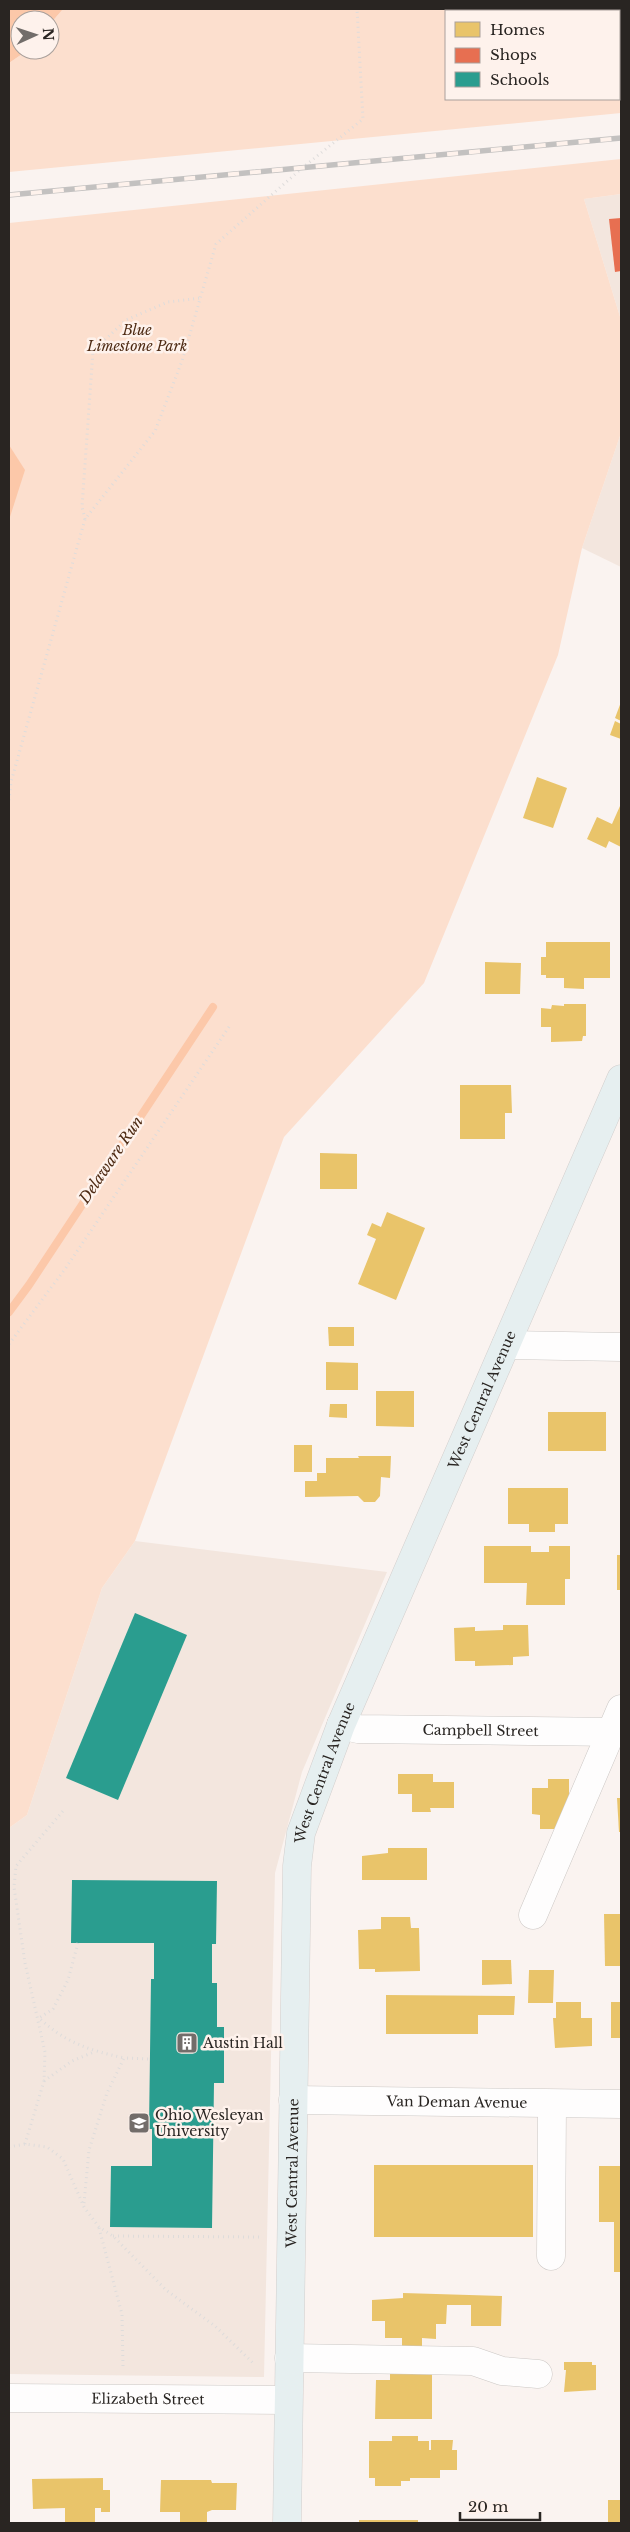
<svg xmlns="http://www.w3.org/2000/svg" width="630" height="2532" font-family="'Libre Baskerville',serif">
	<rect width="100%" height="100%" fill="#faf3f0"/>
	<g fill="#f3e6de">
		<polygon points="621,194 621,320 584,199"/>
		<polygon points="621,433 621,567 582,548"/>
		<polygon points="135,1541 387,1572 302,1772 275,1873 264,2377 9,2374 9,1828 27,1815 102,1588"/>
	</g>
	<g fill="#fcdfce" fill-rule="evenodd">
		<path d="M63,9h558v104l-612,59v-109l19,-13h22v-26zM446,11h173v88h-173z"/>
		<polygon points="621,159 621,194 584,199 621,320 621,433 582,548 558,655 424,983 284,1137 135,1541 102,1588 27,1815 9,1828 9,223"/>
	</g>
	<g fill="#fcc8a9">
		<polygon points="9,9 63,9 50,24 50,20 20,20 20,50 28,50 9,63"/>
		<polygon points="9,445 25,470 9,520"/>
	</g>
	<g fill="#e9c46a">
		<polygon points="621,702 621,721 615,718"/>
		<polygon points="615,721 621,724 621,739 610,735"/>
		<polygon points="537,777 567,788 553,828 523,818"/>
		<polygon points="620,806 621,847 609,841 606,848 587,839 597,817 612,824"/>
		<polygon points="546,942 610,942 610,978 584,978 584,989 564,988 564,978 546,978 546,975 541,975 541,957 546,957"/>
		<polygon points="485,962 521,963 520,994 485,994"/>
		<polygon points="564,1004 586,1004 586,1036 583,1036 582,1041 551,1042 551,1027 541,1027 541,1008 551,1009 552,1005 564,1006"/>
		<polygon points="460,1085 511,1085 512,1113 505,1113 505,1139 460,1139"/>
		<polygon points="320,1153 357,1154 357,1189 320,1189"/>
		<polygon points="387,1212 425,1228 396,1300 358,1284 376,1239 367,1235 372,1223 381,1227"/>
		<polygon points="328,1327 354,1327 354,1346 329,1346"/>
		<polygon points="326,1362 358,1363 358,1390 326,1390"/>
		<polygon points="376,1391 414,1391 414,1427 376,1426"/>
		<polygon points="330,1404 347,1404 347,1418 329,1417"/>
		<rect x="548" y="1412" width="58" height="39"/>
		<rect x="294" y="1445" width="18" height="27"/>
		<polygon points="358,1456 391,1456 390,1478 381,1477 380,1496 375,1502 364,1502 358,1496 305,1497 305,1481 317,1481 317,1473 326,1473 326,1458 359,1458"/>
		<polygon points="508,1488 568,1488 568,1524 555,1524 555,1532 529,1532 529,1524 508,1524"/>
		<polygon points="484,1546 531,1546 531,1552 549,1552 549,1546 570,1546 570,1579 565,1579 565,1605 526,1605 527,1583 484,1583"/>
		<rect x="617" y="1555" width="4" height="35"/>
		<polygon points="503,1625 528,1625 529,1656 513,1657 513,1665 475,1666 475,1661 455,1661 454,1628 475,1627 475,1631 503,1630"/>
		<polygon points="398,1774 433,1774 433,1782 454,1782 454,1808 430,1808 431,1812 412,1812 412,1794 398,1794"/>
		<polygon points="548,1779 569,1779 569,1797 564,1829 540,1829 540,1815 532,1814 532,1788 548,1788"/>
		<polygon points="617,1798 621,1798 621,1832 619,1832"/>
		<polygon points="388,1848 427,1848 427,1880 362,1880 362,1856 388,1853"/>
		<polygon points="604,1914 621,1914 621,1966 605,1966"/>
		<polygon points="381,1917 410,1917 411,1928 419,1928 420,1971 375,1972 375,1969 359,1969 358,1930 381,1929"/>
		<polygon points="482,1960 511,1960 512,1984 482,1985"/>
		<polygon points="529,1970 554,1970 553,2003 528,2003"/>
		<polygon points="386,1995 515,1996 514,2015 478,2015 478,2034 386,2034"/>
		<polygon points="556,2002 581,2002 581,2018 592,2018 592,2046 555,2048 553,2018 556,2018"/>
		<rect x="611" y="2002" width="10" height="36"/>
		<rect x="374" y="2165" width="159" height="72"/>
		<polygon points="599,2166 621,2166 621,2272 614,2272 614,2222 599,2222"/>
		<polygon points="403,2293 502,2296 501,2326 471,2326 471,2305 447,2305 446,2324 436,2324 436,2339 422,2338 422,2351 402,2350 402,2338 385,2338 385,2321 372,2321 372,2300 403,2298"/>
		<polygon points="564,2362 592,2362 592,2365 596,2365 596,2390 564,2392 566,2370 564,2370"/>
		<polygon points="390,2374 432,2374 432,2419 375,2419 376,2380 390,2380"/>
		<polygon points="392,2436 418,2436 418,2441 429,2441 429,2450 431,2450 431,2440 453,2440 452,2450 457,2450 457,2470 440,2470 440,2478 410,2478 410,2481 401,2481 401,2486 375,2486 375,2478 369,2478 369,2441 392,2441"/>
		<polygon points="103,2478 103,2490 110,2490 110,2512 101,2512 101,2508 95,2508 95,2523 65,2523 65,2508 33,2509 32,2479"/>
		<polygon points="161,2480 211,2480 212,2483 237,2483 236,2510 212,2510 207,2512 207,2523 180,2523 180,2512 160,2512"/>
		<rect x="608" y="2500" width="13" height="23"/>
		<rect x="359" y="2520" width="59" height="3"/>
	</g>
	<polygon fill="#e76f51" points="621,218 621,271 615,272 609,219"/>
	<g fill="#2a9d8f">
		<polygon points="135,1613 187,1635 118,1800 66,1778"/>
		<polygon points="72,1880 217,1881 216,1944 212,1944 212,1983 217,1983 217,2027 224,2027 224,2083 214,2083 212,2228 110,2227 111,2166 152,2166 152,2129 149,2129 151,1979 154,1979 154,1943 71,1943"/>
	</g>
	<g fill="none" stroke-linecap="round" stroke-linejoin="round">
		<polyline stroke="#fcc8a9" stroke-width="8" points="9,1312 29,1285 213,1007"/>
		<g stroke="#ccc8c5" stroke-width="29">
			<g id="minor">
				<polyline points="506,1345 621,1347"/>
				<path id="s1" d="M341,1725l17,4 263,3"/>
				<polyline points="533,1915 621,1709"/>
				<path id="s2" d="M293,2100l328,4"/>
				<polyline points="551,2256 552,2104"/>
				<polyline points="289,2358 473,2361 502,2371 538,2374"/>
				<path id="s3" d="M9,2398l279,2"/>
			</g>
		</g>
		<g stroke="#d3cfcd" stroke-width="29">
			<g id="major">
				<path id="s4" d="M287,2523l10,-657 4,-33 40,-108 280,-646"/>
			</g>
		</g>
		<g stroke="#dedcdb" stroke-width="3" stroke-dasharray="1 4" stroke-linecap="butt">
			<polyline points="85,519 82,507 93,351 126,320 168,302 201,298"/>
			<polyline points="9,800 11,782 85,519 155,431 182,361 216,244 301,169 363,119 357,9"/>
			<polyline points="9,1344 65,1269 231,1024"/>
			<path d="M78,1943l-10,37 -15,29 -14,9c27,25 50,32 85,40"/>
			<polyline points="44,2081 72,2061 94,2052"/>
			<polyline points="25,2144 44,2081 45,2052 25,1963 14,1887 16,1866 63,1811"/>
			<polyline points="9,2147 25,2144 47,2147 63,2159 84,2207 99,2227 113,2236 166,2290 215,2326 253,2363"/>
			<polyline points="84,2203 89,2150 107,2093 124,2058 150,2059"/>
			<polyline points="99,2228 122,2314 123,2367"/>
			<polyline points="113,2236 259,2237"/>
		</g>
		<use href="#minor" stroke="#fefdfd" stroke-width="28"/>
		<use href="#major" stroke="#e6eff0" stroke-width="28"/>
		<g stroke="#c3c1c0" stroke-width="5.5">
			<polyline id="rail" points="9,195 621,138"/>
		</g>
		<use href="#rail" stroke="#fef2ec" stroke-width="4" stroke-dasharray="11" stroke-linecap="butt"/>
	</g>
	<defs>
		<g id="building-square" transform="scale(1.125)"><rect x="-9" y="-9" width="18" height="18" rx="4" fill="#726d6a" stroke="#fef2ec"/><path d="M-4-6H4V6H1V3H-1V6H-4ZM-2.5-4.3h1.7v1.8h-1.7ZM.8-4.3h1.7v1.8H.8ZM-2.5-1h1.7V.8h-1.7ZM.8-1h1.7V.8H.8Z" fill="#fff"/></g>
		<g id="university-square" transform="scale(1.125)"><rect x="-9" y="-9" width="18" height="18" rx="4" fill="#726d6a" stroke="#fef2ec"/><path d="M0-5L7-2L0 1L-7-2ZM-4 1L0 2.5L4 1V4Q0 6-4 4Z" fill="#fff"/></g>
	</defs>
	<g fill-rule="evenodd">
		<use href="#building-square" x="187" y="2043"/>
		<use href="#university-square" x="139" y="2123"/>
	</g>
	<g text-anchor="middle" stroke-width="5" stroke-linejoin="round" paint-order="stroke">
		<g font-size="14" font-style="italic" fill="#4e2b14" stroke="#fef2ec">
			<text x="137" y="335">Blue<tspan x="137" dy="16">Limestone Park</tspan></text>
		</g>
		<g font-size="14" fill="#292522" stroke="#fef2ec">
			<text dy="5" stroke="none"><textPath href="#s4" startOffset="1160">West Central Avenue</textPath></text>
			<text dy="5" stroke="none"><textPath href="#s1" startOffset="140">Campbell Street</textPath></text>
			<text dy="5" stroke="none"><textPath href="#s4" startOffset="755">West Central Avenue</textPath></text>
			<text dy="5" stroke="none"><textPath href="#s2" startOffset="164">Van Deman Avenue</textPath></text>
			<text dy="5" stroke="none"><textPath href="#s4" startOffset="350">West Central Avenue</textPath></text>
			<text dy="5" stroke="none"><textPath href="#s3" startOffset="139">Elizabeth Street</textPath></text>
		</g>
		<g font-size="14" fill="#292522" stroke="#fef2ec" text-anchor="start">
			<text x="203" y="2048">Austin Hall</text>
			<text x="155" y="2120">Ohio Wesleyan<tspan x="155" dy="16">University</tspan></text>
		</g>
		<g font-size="15" font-style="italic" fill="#4e2b14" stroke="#fef2ec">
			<text transform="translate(111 1160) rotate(-56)" y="5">Delaware Run</text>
		</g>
	</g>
	<rect width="630" height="2532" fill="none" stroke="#292522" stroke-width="20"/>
	<rect x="445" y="10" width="175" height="90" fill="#fef2ec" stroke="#a9a09b"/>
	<rect x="455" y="22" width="25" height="15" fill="#e9c46a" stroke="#a9a09b"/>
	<text x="490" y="35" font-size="15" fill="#292522">Homes</text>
	<rect x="455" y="48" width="25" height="15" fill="#e76f51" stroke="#a9a09b"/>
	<text x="490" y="60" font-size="15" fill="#292522">Shops</text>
	<rect x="455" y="72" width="25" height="15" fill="#2a9d8f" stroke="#a9a09b"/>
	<text x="490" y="85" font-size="15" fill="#292522">Schools</text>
	<g transform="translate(35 35) rotate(87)"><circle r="24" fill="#fef2ec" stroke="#a9a09b"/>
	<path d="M0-4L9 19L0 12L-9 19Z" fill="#726d6a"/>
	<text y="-8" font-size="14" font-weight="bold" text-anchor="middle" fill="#292522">N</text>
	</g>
	<path d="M460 2512v8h80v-8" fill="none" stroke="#292522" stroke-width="2.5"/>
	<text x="468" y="2512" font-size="15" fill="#292522" stroke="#fef2ec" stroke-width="4" paint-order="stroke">20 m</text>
</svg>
